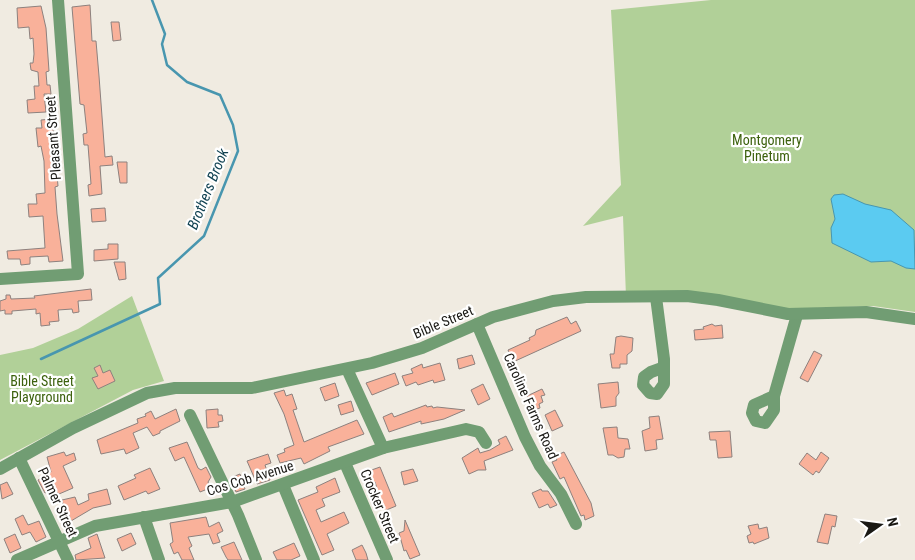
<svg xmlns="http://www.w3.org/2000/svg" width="915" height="560" font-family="'Roboto Condensed',sans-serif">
	<rect width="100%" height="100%" fill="#f0ebe1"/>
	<g fill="#b1d098">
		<polygon points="711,0 915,0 915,312 873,306 785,309 626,297 623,216 583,226 621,185 611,10"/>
		<polygon points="132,296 164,381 133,390 0,460 0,355 33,348 78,329"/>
	</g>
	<polygon fill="#5bcbf1" stroke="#4896af" points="843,194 865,204 891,210 914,230 915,269 906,268 891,261 871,262 832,243 831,228 835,219 831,199 834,195"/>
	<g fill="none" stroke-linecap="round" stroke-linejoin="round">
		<polyline stroke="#4896af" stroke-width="2.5" points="41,359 160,304 158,278 204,236 238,151 233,125 220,95 187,82 167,65 162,44 165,34 152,0"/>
	</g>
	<g fill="#f9b19a" stroke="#8d817e">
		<polygon points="90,5 92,41 96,41 99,76 105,157 112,156 113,165 100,166 102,194 89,196 88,185 91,184 88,145 84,145 83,134 87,133 84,105 80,104 72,7"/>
		<polygon points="41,6 46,28 49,71 46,72 47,85 50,85 51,94 44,94 46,112 28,113 27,100 35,99 34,86 39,86 38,72 31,70 30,63 33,63 34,54 33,38 30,39 29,27 18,28 17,8"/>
		<polygon points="111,22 119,22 121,40 113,41"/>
		<polygon points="52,119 58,186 55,187 57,214 63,261 49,262 48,256 30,257 30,264 21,265 20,259 8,259 7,251 45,248 43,216 29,217 28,204 37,204 36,194 45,193 44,161 41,146 38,147 36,128 42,128 41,120"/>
		<polygon points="117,162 127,162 127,183 120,183"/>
		<polygon points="105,208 106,221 92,222 91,209"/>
		<polygon points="108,244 118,244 118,259 94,261 94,250 108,249"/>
		<polygon points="114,262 125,262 126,279 119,280"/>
		<polygon points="91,289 92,300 78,301 79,312 73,313 72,309 58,310 59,321 49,322 50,325 41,326 40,313 36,314 36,309 12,311 12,314 5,314 5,310 0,311 0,301 6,299 6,295 10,295 11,299 35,298 34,296"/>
		<polygon points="567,317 571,324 576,321 581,331 513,362 508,350 530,340 529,338 535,335 536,330"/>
		<polygon points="712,324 715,326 722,325 723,338 695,340 694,330 704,329 703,327"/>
		<polygon points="621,336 633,338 632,351 627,355 627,364 620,364 620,368 612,368 610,354 614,354 616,337"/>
		<polygon points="814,351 822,355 808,382 800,378"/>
		<polygon points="472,355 475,364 459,369 457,359"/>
		<polygon points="440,363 445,380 434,383 433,380 418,385 416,382 406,386 402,376 413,373 411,369 422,364 423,368"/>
		<polygon points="100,365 103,373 110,370 115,381 98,389 92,378 98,376 94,368"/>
		<polygon points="395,373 399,384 372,395 366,383"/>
		<polygon points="618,382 619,393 616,397 616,406 601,408 598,384"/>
		<polygon points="335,383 339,396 325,401 320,388"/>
		<polygon points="483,384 490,399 478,405 471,390"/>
		<polygon points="542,389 545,395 541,396 543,402 539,404 540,408 532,411 527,396"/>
		<polygon points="284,390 286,396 292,394 297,409 293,410 304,442 357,420 364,434 328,447 330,451 304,464 301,458 280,463 277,455 285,452 284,449 294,445 284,414 274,393"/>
		<polygon points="351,401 354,411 341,415 338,405"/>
		<polygon points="426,405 427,407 432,406 433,408 437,407 465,410 444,419 421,424 421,421 389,432 383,417 392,413 394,417"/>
		<polygon points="176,409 180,421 160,431 160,433 153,436 147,427 133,433 139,448 126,454 124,449 101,454 97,440 138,423 137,419 146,416 145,414 151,411 155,419"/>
		<polygon points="218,409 218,415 222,415 223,421 218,422 219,427 207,428 206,410"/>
		<polygon points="555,410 563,426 552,431 545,415"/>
		<polygon points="659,416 663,439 656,440 657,449 645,451 642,431 650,428 649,417"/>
		<polygon points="617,427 618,438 628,439 630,449 625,449 624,457 618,458 613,455 608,455 603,428"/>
		<polygon points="730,431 732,457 718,458 716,440 710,440 709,432"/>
		<polygon points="506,436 513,450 484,461 486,470 478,470 469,474 462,458 478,448 480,453 490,450 500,444 498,440"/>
		<polygon points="187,442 198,468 201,470 206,467 211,477 208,482 210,488 200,492 184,457 175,461 169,448"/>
		<polygon points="64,452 66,456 74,453 76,460 63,466 73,488 59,494 53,489 45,493 38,480 51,472 47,457"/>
		<polygon points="564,452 591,503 594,516 585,520 584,515 581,516 564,477 560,479 552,462 557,460 555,456"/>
		<polygon points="821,452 829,458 819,473 816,471 813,475 799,464 807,453 816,460"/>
		<polygon points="268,454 271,463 265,465 270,480 257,484 247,461"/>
		<polygon points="380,467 396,506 384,511 375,482 370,484 366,472"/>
		<polygon points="150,468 160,489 148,494 146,491 124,500 118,486 136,478 134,475"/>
		<polygon points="413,469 418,481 404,485 401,472"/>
		<polygon points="240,474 245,489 236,492 230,478"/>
		<polygon points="335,478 340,492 322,499 325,506 316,510 321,522 344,512 349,523 327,534 334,550 322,555 298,500 318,492 316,487"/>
		<polygon points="7,482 13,494 2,499 0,485"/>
		<polygon points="107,489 111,504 93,508 71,521 69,515 66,516 62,500 75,497 78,505 89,500 88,494"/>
		<polygon points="541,489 542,491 548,491 557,505 550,508 548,504 539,508 532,493"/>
		<polygon points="825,514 837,516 835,527 832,526 828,544 817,542"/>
		<polygon points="23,515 28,525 39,521 46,537 36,542 30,532 22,535 15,519"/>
		<polygon points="206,517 209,527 219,522 223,531 217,534 220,542 213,544 209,534 188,537 192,546 189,548 194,560 182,560 178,552 174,554 170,544 173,542 170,523"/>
		<polygon points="405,520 420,555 410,559 406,550 404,551 399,533 404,531"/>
		<polygon points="758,524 759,529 767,527 769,538 754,544 753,542 749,543 747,536 751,534 748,526"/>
		<polygon points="131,533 136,544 122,551 117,539"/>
		<polygon points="15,534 21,548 10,553 4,539"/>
		<polygon points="97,534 105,558 76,560 75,555 91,548 88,538"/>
		<polygon points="234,542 242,560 228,560 226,557 221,547"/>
		<polygon points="294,543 300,556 291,560 277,560 273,552"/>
		<polygon points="362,545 366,553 368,560 356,560 352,550"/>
	</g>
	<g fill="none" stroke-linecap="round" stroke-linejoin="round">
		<g stroke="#719d73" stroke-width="12">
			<polyline points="0,279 78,274 58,0"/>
			<polyline points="656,297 664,359 664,384 657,394 650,393 643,385 644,377 651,372 662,368"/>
			<polyline points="477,324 525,437 540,466 561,494 576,524"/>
			<polyline points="347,369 383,448"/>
			<polyline points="774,396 754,405 752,413 756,421 765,423 774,410 774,396 797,315"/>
			<polyline points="190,415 238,515 256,560"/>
			<polyline points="19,458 68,560"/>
			<polyline points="345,463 387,560"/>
			<polyline points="0,469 73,428 147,393 175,388 252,388 372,363 422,348 493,317 553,301 586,297 687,296 718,300 788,314 866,312 915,319"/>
			<polyline points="283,485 314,560"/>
			<polyline points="144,517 159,560"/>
			<polyline points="17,560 95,526 232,502 383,448 466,429 479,432 486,443"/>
		</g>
	</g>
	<g text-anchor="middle" stroke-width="4.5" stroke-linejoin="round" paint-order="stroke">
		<g font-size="14" fill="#1a1915" stroke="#fff">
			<text transform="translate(53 138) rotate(-94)" y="5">Pleasant Street</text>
			<text transform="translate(443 322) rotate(-23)" y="5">Bible Street</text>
			<text transform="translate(531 406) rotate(66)" y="5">Caroline Farms Road</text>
			<text transform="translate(250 478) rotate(-17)" y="5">Cos Cob Avenue</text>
			<text transform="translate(58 502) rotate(65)" y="5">Palmer Street</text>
			<text transform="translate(380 506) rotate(67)" y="5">Crocker Street</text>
		</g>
		<g font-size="14" fill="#3c610d" stroke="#fff">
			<text x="767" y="145">Montgomery<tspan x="767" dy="16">Pinetum</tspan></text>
			<text x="42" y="386">Bible Street<tspan x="42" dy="16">Playground</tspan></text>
		</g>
		<g font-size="15" font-style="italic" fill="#124353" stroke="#fff">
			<text transform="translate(208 189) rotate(-68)" y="5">Brothers Brook</text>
		</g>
	</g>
	<g transform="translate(880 525) rotate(76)" stroke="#ffffff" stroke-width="4" paint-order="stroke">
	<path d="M0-4L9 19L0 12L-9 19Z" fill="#1a1915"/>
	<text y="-8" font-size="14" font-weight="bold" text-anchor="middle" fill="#1a1915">N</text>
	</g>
</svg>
